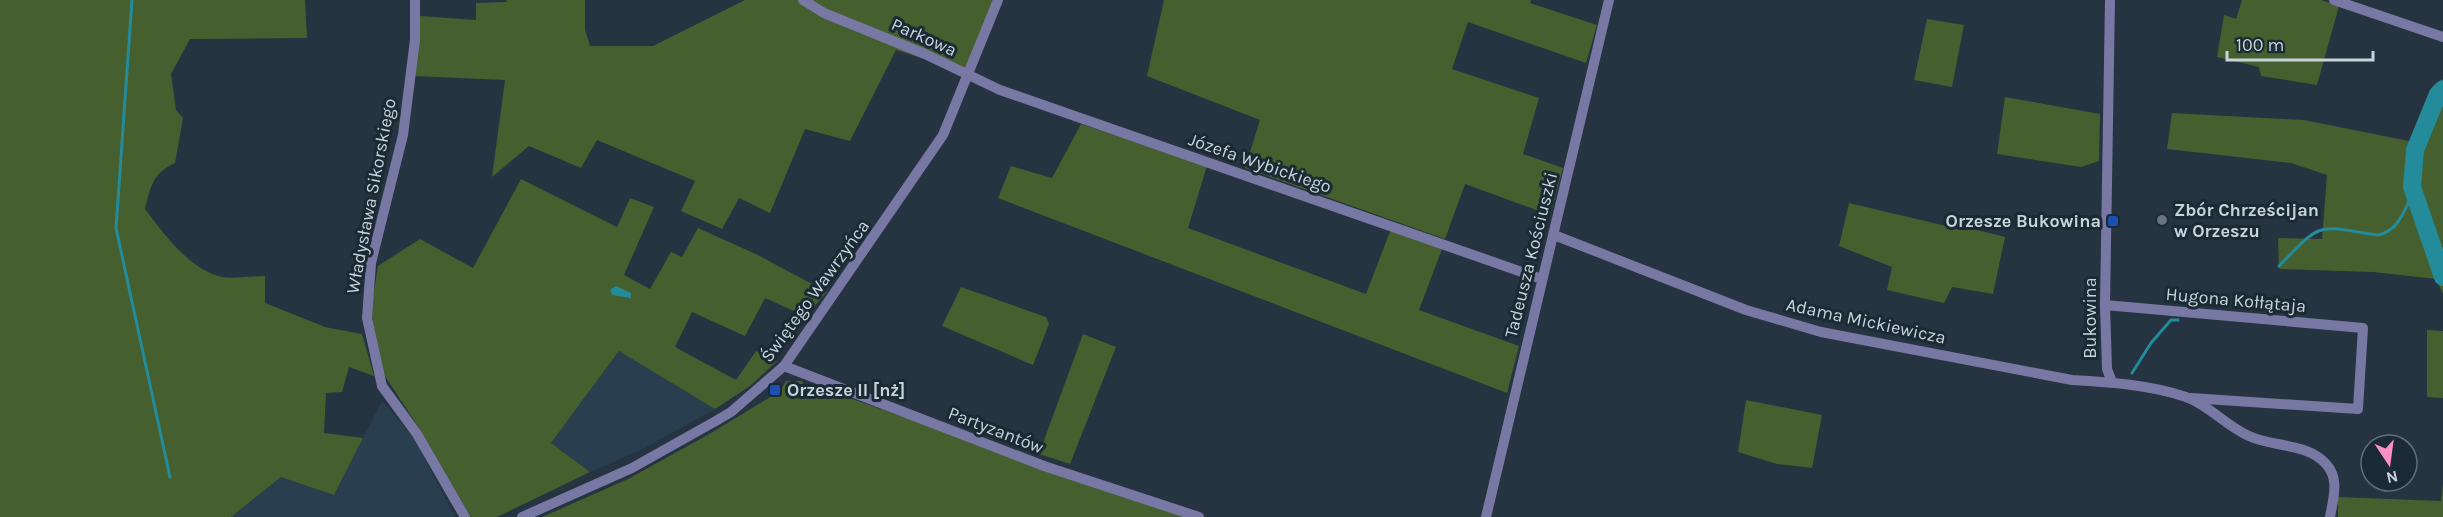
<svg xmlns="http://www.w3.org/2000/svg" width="2443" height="517" font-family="Karla,sans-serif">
	<rect width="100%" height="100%" fill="#253440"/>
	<g fill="#293e4f">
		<polygon points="619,351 715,409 641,450 590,472 551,443"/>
		<polygon points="382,401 414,438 455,517 231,517 281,476 334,495"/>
	</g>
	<g fill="#455f2e">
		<path d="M0,0h305l2,38 -117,1 -19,35 5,36 7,8 -8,45c-23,11 -24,23 -30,46 19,25 45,61 77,68 13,2 30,-1 43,-1v27l60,24 37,7 12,42 -25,-9 -7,25 -16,1 -2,40 39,5 -29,57 -53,-18 -50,40h-231z"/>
		<polygon points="506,0 585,0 585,30 590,46 653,46 745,0 993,0 964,71 896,50 850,141 805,129 770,213 739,198 722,229 681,211 695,181 597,140 581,168 529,146 492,177 505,80 414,76 420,16 476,20 476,3 507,2"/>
		<polygon points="1164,0 1531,0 1530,3 1597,25 1586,63 1468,22 1452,69 1539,98 1523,154 1563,168 1550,215 1465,184 1445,239 1245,168 1260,120 1147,76"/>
		<polygon points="2242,0 2321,0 2339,6 2317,85 2261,76 2259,67 2217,57 2224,15 2236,19"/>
		<polygon points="1927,19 1964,25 1952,87 1914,80"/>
		<polygon points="2443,79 2443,294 2436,279 2373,272 2279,269 2278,238 2322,239 2327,175 2291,163 2167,149 2172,113 2304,120 2414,142 2437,87"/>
		<polygon points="2005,97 2100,114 2099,161 2081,167 1997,154"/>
		<polygon points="1081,124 1207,166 1188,228 1366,294 1391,229 1442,249 1419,310 1519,346 1507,393 998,198 1011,166 1052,178"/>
		<polygon points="521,179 617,227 630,198 654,207 624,275 650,289 671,252 682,257 698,228 758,255 827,292 805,316 765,298 745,336 692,312 675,347 736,380 756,351 777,361 750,386 715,409 619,351 551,443 590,472 497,517 471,517 419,428 381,370 371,310 378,266 420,239 473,268"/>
		<polygon points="1849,203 1963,230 1973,229 2005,237 1993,294 1952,287 1944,303 1887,290 1892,267 1839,246"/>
		<polygon points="961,287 1046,317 1049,324 1033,365 942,326"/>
		<polygon points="2427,330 2443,331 2443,398 2427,397"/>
		<polygon points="1083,334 1116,347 1070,464 1039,454"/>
		<polygon points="786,381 802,381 807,393 824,399 844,396 1185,517 542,517 628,479 711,433 780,391"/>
		<polygon points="1746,400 1822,415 1812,468 1777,464 1738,452"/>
		<polygon points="2443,483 2443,517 2338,517 2338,497 2441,501"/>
	</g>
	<polygon fill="#248b9a" points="616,286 631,293 631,298 612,295 610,290"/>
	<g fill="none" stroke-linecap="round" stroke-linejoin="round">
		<g stroke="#248b9a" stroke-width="3">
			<polyline points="132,0 116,228 170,477"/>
			<path d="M2279,266c45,-46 36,-40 99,-31 22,-5 26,-25 36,-44"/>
			<polyline points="2132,373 2151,343 2171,320 2178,320"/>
		</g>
		<polyline stroke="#248b9a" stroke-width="18" points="2443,89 2438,94 2415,150 2412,187 2443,277"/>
		<g stroke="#7878a5" stroke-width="10">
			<polyline points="415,0 415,40 403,135 371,263 367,318 382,386 417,434 465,517"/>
			<polyline points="803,0 824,13 925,54 1000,90 1542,279"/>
			<polyline points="2110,0 2105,305 2107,369 2112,382"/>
			<polyline points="2334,0 2443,37"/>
			<path d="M1554,235l192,75 75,22 251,48c37,2 79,5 114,17 23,8 41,30 63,39 23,11 59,7 77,28 14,15 7,35 4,53"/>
			<polyline points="2105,305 2363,328 2358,409 2191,398"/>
			<polyline points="784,366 1044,466 1199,517"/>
			<polyline points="522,517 632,468 714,422 731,412 784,366 943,135 998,0"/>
			<polyline points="1486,517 1609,0"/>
		</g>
	</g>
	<circle fill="#6b7280" stroke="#1b2a35" stroke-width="2" cx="2162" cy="220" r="6"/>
	<g fill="#1a4fb4" stroke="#1b2a35" stroke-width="2">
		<rect x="2107" y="215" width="12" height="12" rx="3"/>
		<rect x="769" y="384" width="12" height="12" rx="3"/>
	</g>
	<g text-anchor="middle" stroke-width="6" stroke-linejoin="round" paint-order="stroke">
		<g font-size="18" fill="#c9d3da" stroke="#1b2a35">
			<text transform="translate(924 37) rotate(24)" y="6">Parkowa</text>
			<text transform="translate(1260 163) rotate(19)" y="6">Józefa Wybickiego</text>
			<text transform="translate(371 196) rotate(-79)" y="6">Władysława Sikorskiego</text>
			<text transform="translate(1531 255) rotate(-76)" y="6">Tadeusza Kościuszki</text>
			<text transform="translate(815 291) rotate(-54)" y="6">Świętego Wawrzyńca</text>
			<text transform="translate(2236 300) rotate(5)" y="6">Hugona Kołłątaja</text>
			<text transform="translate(2090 318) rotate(-90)" y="6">Bukowina</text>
			<text transform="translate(1866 321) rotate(12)" y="6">Adama Mickiewicza</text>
			<text transform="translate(996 430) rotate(21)" y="6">Partyzantów</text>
		</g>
		<g font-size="18" font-weight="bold" fill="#c9d3da" stroke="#1b2a35" text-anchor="start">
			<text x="2174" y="216">Zbór Chrześcijan<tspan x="2174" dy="21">w Orzeszu</tspan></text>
			<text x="2101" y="227" text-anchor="end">Orzesze Bukowina</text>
			<text x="787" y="396">Orzesze II [nż]</text>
		</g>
	</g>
	<g transform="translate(2389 463) rotate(167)"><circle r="28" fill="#1b2a35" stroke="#616e77" stroke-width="1.5"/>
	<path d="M0-4.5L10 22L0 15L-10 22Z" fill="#fa8fc6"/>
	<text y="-9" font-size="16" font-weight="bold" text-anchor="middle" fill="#c9d3da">N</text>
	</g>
	<path d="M2227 51v9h146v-9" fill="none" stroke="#c9d3da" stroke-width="3"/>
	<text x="2236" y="51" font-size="18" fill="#c9d3da" stroke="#1b2a35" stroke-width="4.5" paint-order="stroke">100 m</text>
</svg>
